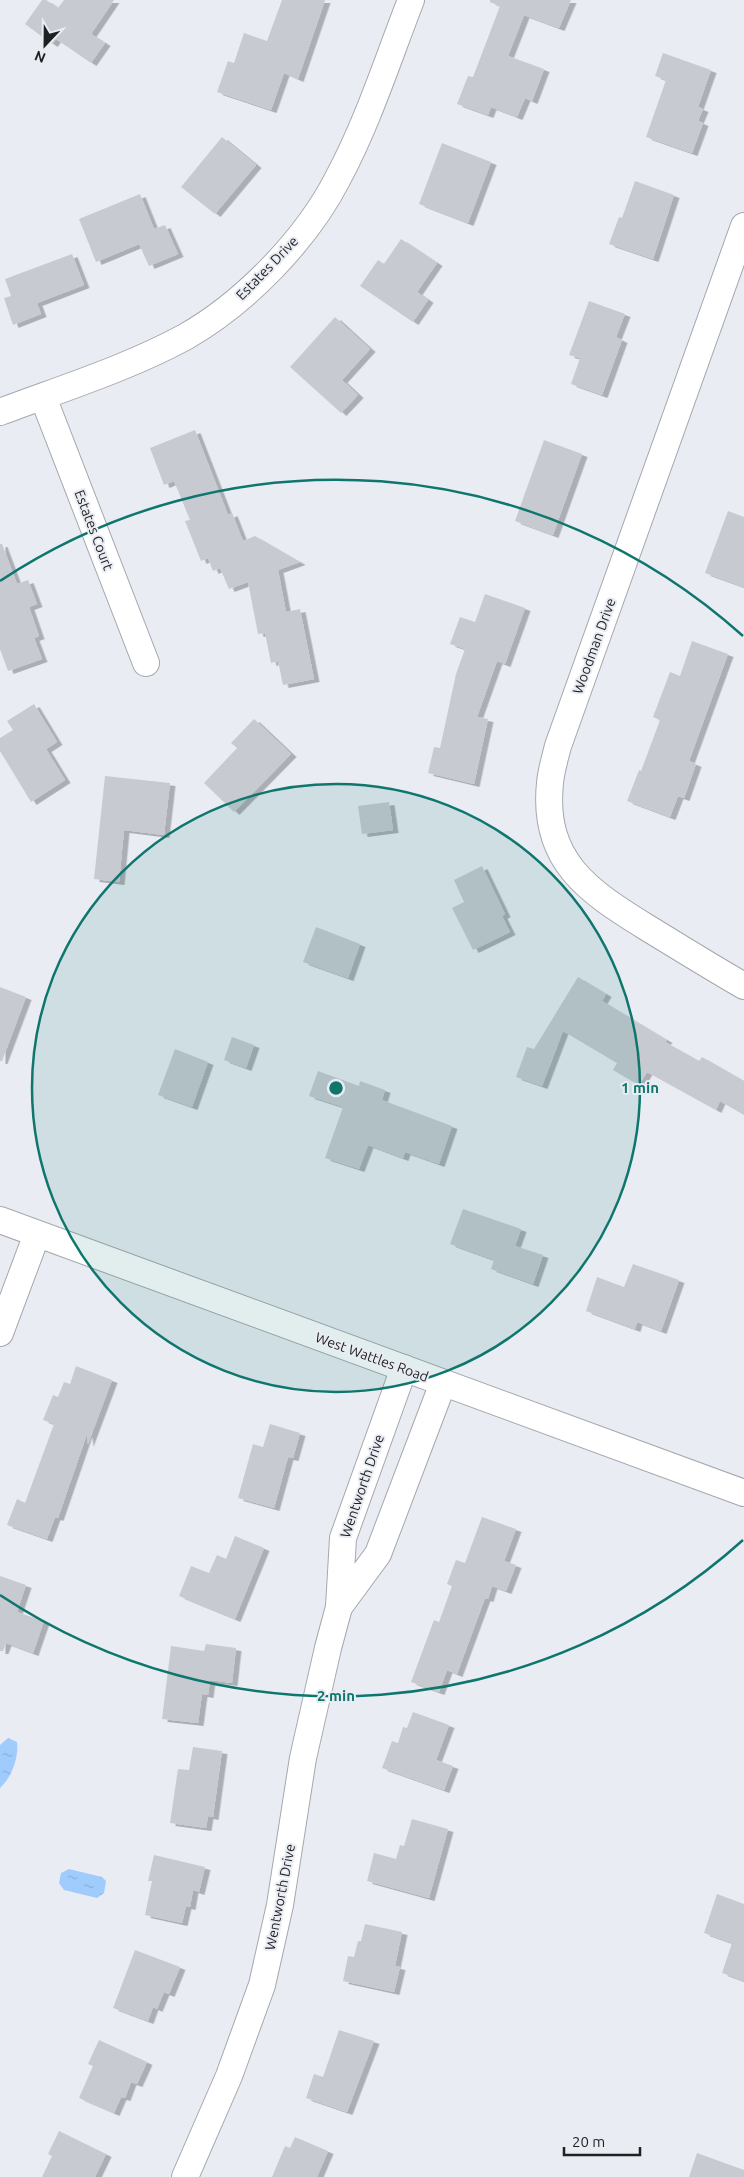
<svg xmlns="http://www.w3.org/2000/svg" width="744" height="2177" font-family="Ubuntu,sans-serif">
	<defs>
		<pattern id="water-ripples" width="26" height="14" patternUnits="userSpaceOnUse" patternTransform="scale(1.25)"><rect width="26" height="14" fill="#a0ccfd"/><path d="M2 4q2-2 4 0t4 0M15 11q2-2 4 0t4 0" fill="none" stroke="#89afd9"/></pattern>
		<filter id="shadow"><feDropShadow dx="5.5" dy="3" stdDeviation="0" flood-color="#0004"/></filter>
	</defs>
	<rect width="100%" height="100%" fill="#e9edf3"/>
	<g fill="url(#water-ripples)">
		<path d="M8,1738l9,4c2,15 -5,35 -17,46v-43z"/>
		<polygon points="69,1869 102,1877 106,1881 104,1893 97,1898 64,1890 59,1883 61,1873"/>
	</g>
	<g fill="#c7cbd1" filter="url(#shadow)">
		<polygon points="42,0 46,0 58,8 64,0 114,0 91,34 105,43 91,63 56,39 52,44 25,24"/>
		<polygon points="282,0 325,0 298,79 284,73 271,110 217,92 228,61 234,63 244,33 267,41"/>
		<polygon points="490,0 571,0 559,28 524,15 508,56 544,69 532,101 525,98 517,117 491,107 488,115 457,104 468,76 473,77 500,6 490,2"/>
		<polygon points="663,53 711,70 698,107 703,109 698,121 703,123 692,153 646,137 666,80 655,76"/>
		<polygon points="222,137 256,165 215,214 181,187"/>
		<polygon points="442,143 491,162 468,223 419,204"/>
		<polygon points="635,181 674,195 653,259 609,244 619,217 622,218"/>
		<polygon points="140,194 154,229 165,225 178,254 149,266 139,244 96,262 79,219"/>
		<polygon points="401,239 437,263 417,292 428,300 413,322 360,286 378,260 384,264"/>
		<polygon points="72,254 84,285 37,303 41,314 13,325 4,298 11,296 5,279"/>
		<polygon points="589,301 625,314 616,337 622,340 602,395 571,384 580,358 569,355"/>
		<polygon points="335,317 370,349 342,380 358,395 341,413 290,367"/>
		<polygon points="195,430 228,515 232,513 243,541 255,536 300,562 278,570 286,612 300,609 314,679 283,685 278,661 271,663 265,633 258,634 248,582 229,589 220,568 213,571 208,558 201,561 185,521 190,520 174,481 164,485 150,448"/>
		<polygon points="544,440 582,454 553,535 515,521"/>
		<polygon points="728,511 744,517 744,587 705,573"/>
		<polygon points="0,544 2,544 17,584 28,580 37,604 29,607 39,636 34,638 42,659 8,671 0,649"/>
		<polygon points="485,594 525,608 505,664 497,661 477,717 488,719 474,784 428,773 434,747 440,748 456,674 465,649 450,644 460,617 475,622"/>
		<polygon points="692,641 728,654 689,761 696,764 684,798 678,796 670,817 627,801 639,770 641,771 660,720 653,717 670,672 680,676"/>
		<polygon points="34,704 57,742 46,749 65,780 31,802 0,751 0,738 13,730 7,721"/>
		<polygon points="254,719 291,754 234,812 204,783 237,748 231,743"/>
		<polygon points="105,776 170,783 164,835 124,830 119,882 94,879"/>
		<polygon points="389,802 393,830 362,834 358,806"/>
		<polygon points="482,866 505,914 502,916 510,932 473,950 452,908 464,902 454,880"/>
		<polygon points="316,927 360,944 348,978 303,962"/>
		<polygon points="578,977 606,994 602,1001 667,1040 665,1042 699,1061 702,1057 744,1081 744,1115 720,1101 716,1110 647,1072 639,1085 613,1070 617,1063 563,1031 542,1086 516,1077 527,1047 534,1049"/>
		<polygon points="0,987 26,997 2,1061 0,1061"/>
		<polygon points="232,1037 254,1045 246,1068 224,1060"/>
		<polygon points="175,1049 208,1062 192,1107 158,1095"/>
		<polygon points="318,1071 359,1086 360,1081 385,1090 382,1100 452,1126 439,1164 405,1152 403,1158 368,1145 359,1169 325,1158 343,1107 309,1096"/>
		<polygon points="463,1209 521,1229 515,1246 543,1255 533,1284 491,1269 494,1260 450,1244"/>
		<polygon points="633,1264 679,1280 661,1331 637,1322 635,1329 586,1311 597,1277 624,1287"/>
		<polygon points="76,1366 112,1380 88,1444 87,1434 58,1518 55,1517 47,1539 7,1525 17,1499 25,1503 54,1424 43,1420 53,1395 58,1397 64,1382 70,1384"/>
		<polygon points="270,1424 300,1433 293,1458 288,1457 274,1508 238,1498 253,1444 263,1447"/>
		<polygon points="482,1517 516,1529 504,1561 516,1565 506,1591 492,1586 488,1599 485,1598 457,1674 447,1670 439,1692 411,1682 434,1620 439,1622 452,1586 447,1584 456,1560 465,1563"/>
		<polygon points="235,1536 264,1548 235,1619 179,1596 191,1566 209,1573 217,1555 226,1559"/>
		<polygon points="0,1576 26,1585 17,1612 44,1621 33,1653 6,1643 3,1651 0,1651"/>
		<polygon points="206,1644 236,1648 232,1683 210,1680 208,1695 202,1694 198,1723 162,1719 171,1646 204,1651"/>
		<polygon points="413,1712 449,1725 436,1760 453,1766 444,1790 382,1768 392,1741 398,1743 403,1727 407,1728"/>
		<polygon points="193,1747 222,1751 213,1817 208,1816 206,1828 170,1823 178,1769 189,1770"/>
		<polygon points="412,1819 448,1829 429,1898 367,1881 374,1853 396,1859 400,1845 404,1846"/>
		<polygon points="154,1855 205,1867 199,1892 193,1890 190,1907 186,1906 182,1923 145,1915 152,1881 148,1881"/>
		<polygon points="717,1894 744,1904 744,1981 722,1973 732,1943 704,1933"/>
		<polygon points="365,1924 402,1932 395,1966 400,1967 394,1992 343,1981 348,1956 354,1957 358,1941 361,1941"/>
		<polygon points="135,1950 180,1967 169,1994 164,1992 157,2009 153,2007 148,2021 113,2008"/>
		<polygon points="339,2030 374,2041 347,2112 306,2098 314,2074 323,2077"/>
		<polygon points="99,2040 147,2062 137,2084 131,2082 125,2098 121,2097 114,2113 79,2098 93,2066 88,2064"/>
		<polygon points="59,2131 106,2154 95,2177 42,2177 52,2156 48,2154"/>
		<polygon points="295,2137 328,2151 317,2177 272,2177 285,2146 290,2148"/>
		<polygon points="697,2153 744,2170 744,2177 689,2177"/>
	</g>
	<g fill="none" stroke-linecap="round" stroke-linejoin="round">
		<g stroke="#a4a8ad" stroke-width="28">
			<g id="minor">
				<path d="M744,226l-186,520c-3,12 -7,25 -8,37 -8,78 38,108 96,144 33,20 65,40 98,59"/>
				<polyline points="43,397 146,663"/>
				<path d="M0,412c61,-23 128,-44 185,-75 60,-34 122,-98 153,-159 30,-56 50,-119 73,-178"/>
				<polyline points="0,1220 744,1493"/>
				<polyline points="0,1333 37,1234"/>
				<polyline points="404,1368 343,1538 339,1607 378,1554 443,1383"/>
				<polyline points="185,2177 229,2076 262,1985 280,1905 303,1758 328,1648 339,1607"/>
			</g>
		</g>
		<use href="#minor" stroke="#fff" stroke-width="26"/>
	</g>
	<circle cx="336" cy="1088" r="304" fill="#0f766e" fill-opacity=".12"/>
	<g fill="none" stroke="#0f766e" stroke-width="2.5">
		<circle cx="336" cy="1088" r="304"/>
		<path d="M743 1540A608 608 0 0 1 0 1595M0 581A608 608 0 0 1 743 636"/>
	</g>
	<g text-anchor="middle" stroke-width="4" stroke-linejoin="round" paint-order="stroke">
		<g font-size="14" fill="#1f2022" stroke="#e9edf3">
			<text transform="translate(267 268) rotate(-46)" y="5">Estates Drive</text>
			<text transform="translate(94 530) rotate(69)" y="5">Estates Court</text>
			<text transform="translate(594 646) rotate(-70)" y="5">Woodman Drive</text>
			<text transform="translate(372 1357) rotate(20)" y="5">West Wattles Road</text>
			<text transform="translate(362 1486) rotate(-71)" y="5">Wentworth Drive</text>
			<text transform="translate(280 1897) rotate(-79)" y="5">Wentworth Drive</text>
		</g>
	</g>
	<circle cx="336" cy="1088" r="8" fill="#0f766e" stroke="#e9edf3" stroke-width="2.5"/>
	<g font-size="15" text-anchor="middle" font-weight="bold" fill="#0f766e" stroke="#e9edf3" stroke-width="4" stroke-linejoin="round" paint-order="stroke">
		<text x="640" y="1093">1 min</text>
		<text x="336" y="1701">2 min</text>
	</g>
	<g transform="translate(45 45) rotate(202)" stroke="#e9edf3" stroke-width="4" paint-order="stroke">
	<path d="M0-4L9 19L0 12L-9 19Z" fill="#1f2022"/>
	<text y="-8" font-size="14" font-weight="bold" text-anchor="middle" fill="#1f2022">N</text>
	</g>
	<path d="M564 2147v8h76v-8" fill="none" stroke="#1f2022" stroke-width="2.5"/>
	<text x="572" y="2147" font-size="15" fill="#1f2022" stroke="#e9edf3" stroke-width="4" paint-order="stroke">20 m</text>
</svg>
